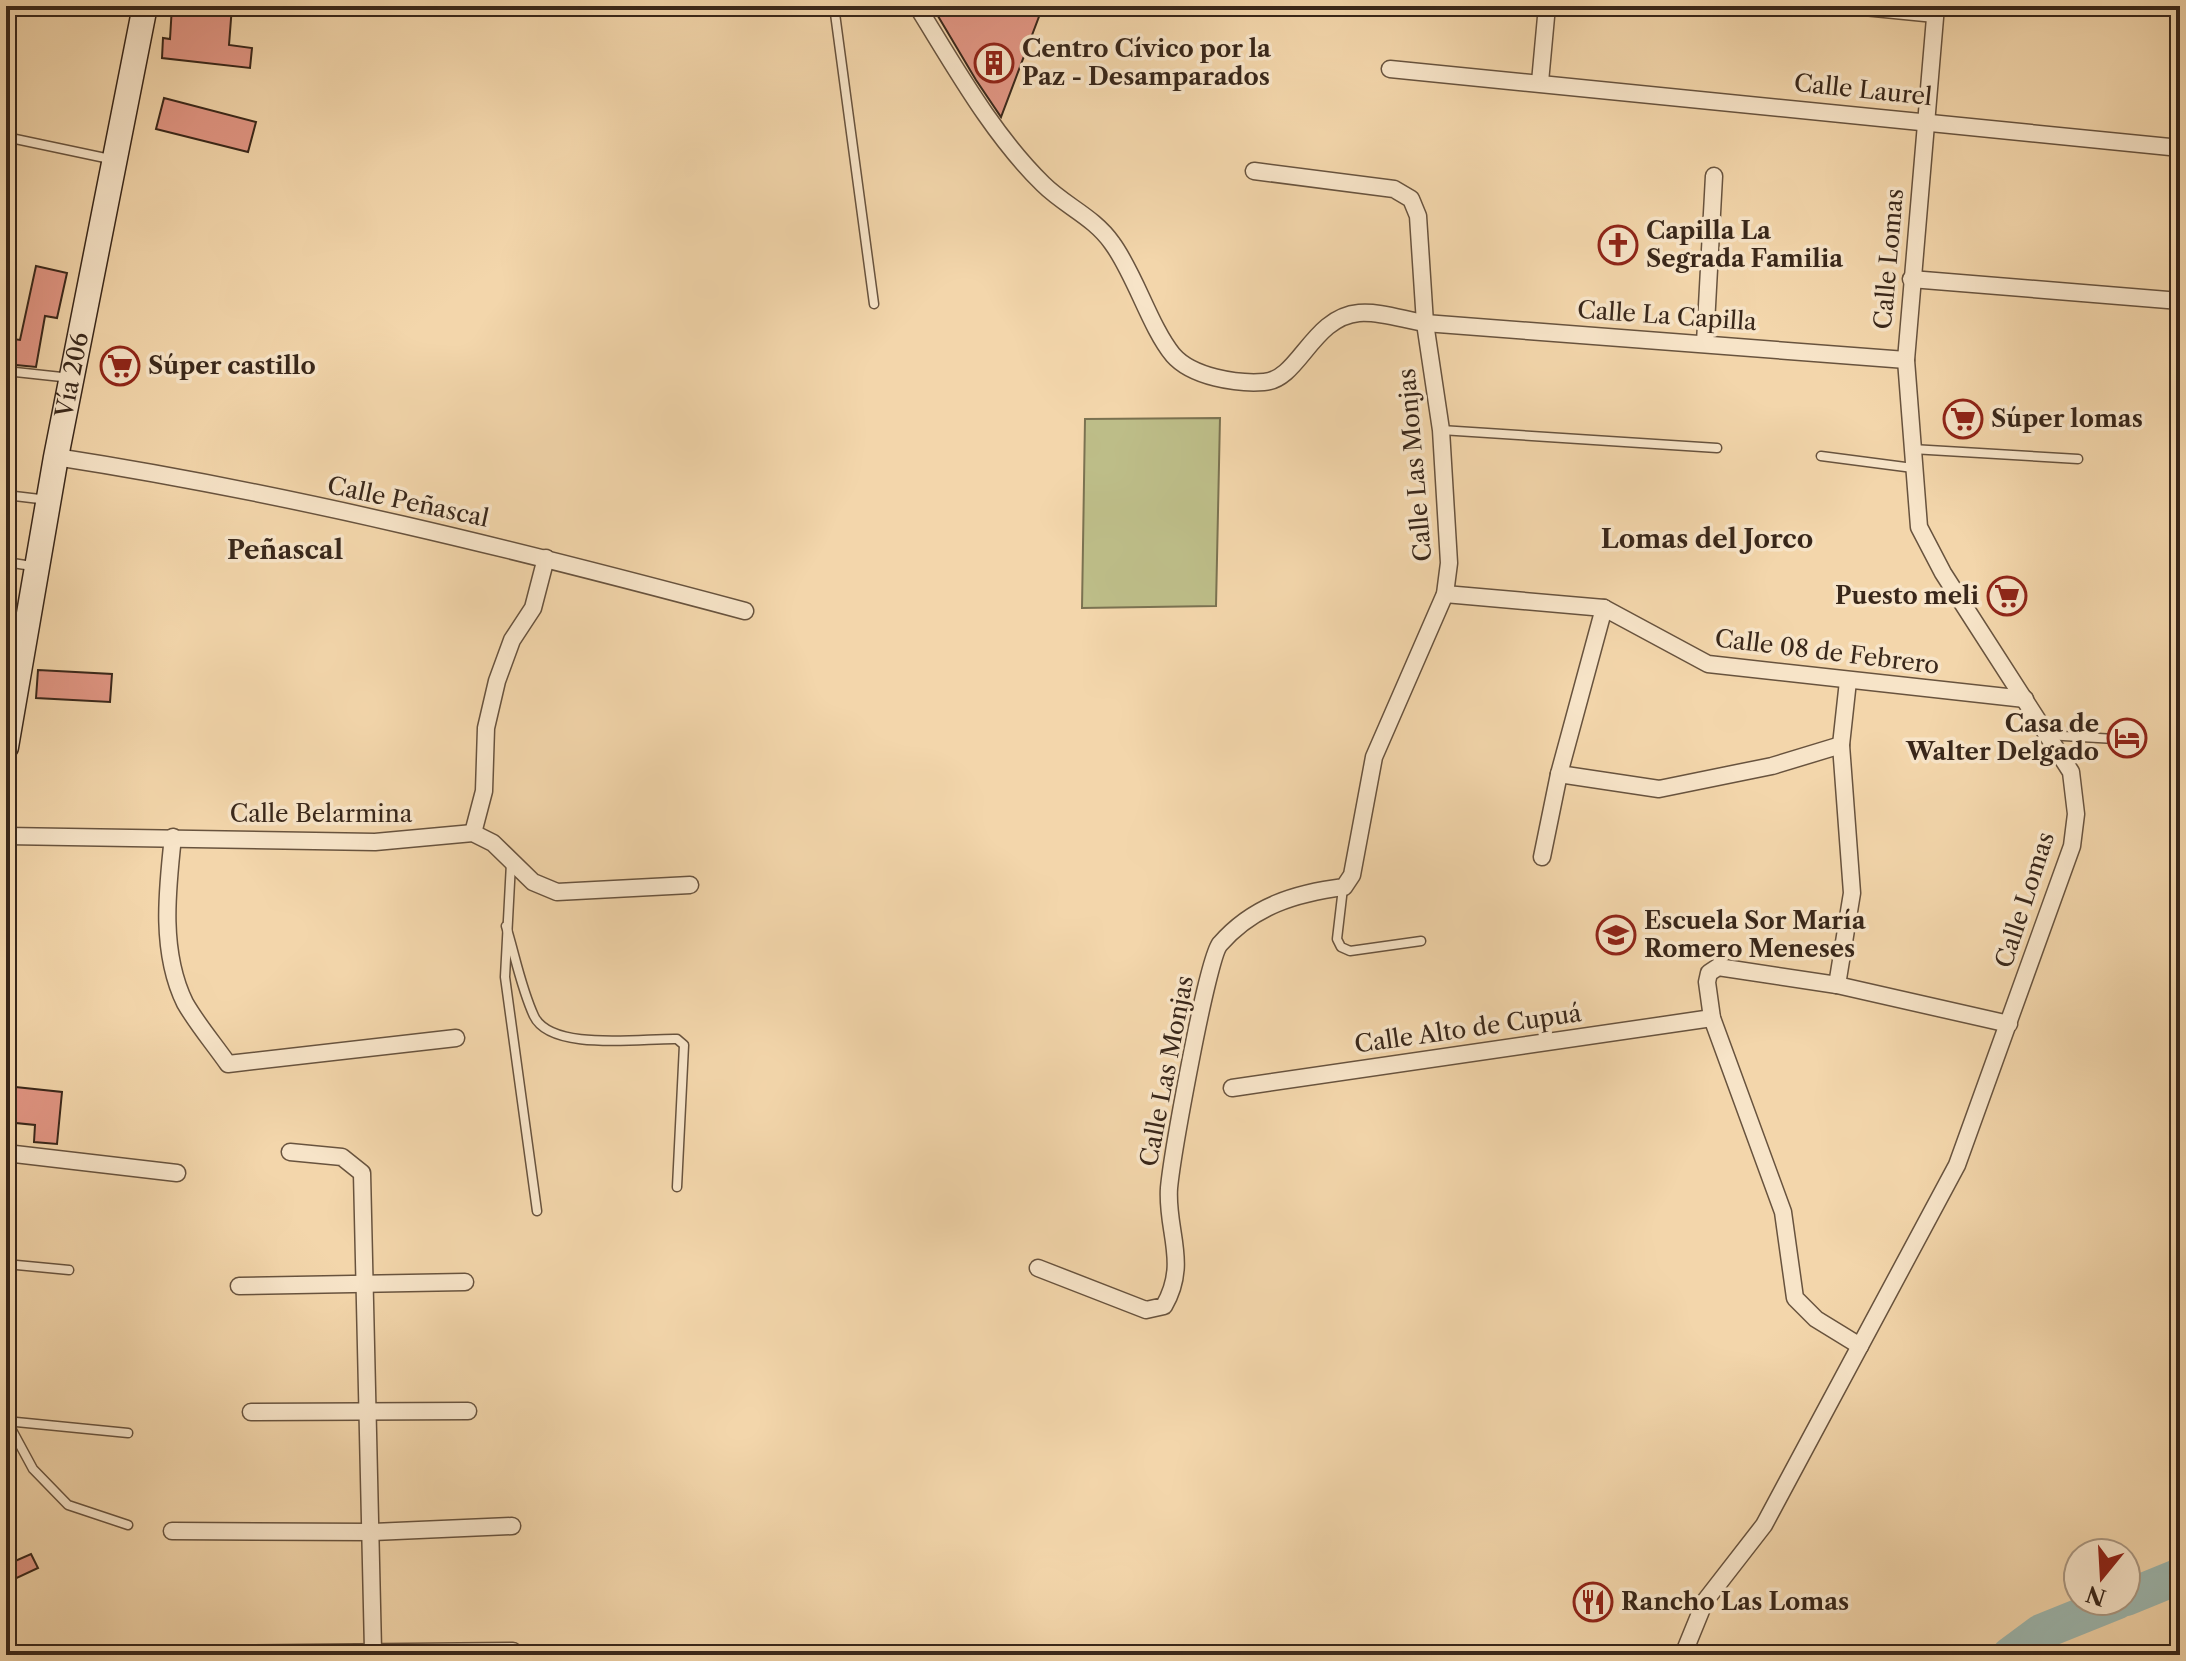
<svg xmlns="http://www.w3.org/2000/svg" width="2186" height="1661" font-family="'Libre Caslon Text',serif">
	<rect width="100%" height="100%" fill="#f3d6ab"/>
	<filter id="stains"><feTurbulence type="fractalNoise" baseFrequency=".0025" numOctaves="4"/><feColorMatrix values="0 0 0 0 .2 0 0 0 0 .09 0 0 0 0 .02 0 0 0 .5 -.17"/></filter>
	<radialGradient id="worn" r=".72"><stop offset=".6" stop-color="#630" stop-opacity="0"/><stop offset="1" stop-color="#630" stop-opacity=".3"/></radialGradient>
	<polygon fill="#bdbd88" stroke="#7b7251" stroke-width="2" points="1220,418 1216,606 1082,608 1085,419"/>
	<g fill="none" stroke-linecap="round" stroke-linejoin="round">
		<g stroke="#9db8b0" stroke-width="36">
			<polyline points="2126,1598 2180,1576"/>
			<polyline points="2010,1655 2041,1632 2118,1601"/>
		</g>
	</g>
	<g fill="#e29684" stroke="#39271a" stroke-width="2">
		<polygon points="172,6 232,6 229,45 252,48 250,68 162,58 163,38 170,39"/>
		<polygon points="932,6 1043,6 1001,117 976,80"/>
		<polygon points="164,98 256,122 248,152 156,129"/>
		<polygon points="36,266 67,273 57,318 45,316 36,367 6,364 6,338 20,340"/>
		<polygon points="38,670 112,674 110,702 36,698"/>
		<polygon points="6,1086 62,1092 57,1144 34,1142 35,1125 6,1122"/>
		<polygon points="31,1554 38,1568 6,1583 6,1565"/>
	</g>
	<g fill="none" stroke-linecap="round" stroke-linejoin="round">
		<g stroke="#68533e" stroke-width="11">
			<g id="lane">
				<polyline points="834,6 874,304"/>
				<polyline points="6,137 110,159"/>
				<polyline points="6,371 71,378"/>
				<polyline points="1441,430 1717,448"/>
				<polyline points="1912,449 2078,459"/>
				<polyline points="1821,456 1913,468"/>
				<polyline points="6,495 48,500"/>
				<polyline points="6,562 32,566"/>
				<polyline points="2046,735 2133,740"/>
				<polyline points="511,863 505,977 537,1211"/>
				<polyline points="1343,888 1337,939 1341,947 1350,951 1421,941"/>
				<path d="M506,926c9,29 15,62 28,90 17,36 108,22 143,23l7,6 -7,142"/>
				<polyline points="6,1264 69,1270"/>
				<polyline points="6,1421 128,1433"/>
				<polyline points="7,1421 33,1469 68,1505 128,1525"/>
			</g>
		</g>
		<g stroke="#68533e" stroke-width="19">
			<g id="street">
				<path d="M917,6c38,61 75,128 126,178 22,22 51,33 69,59 23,31 38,84 61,112 19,22 64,29 91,27 35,-2 48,-65 95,-69 20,-2 46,7 66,10l481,37"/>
				<polyline points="1854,6 1935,14"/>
				<polyline points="1390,69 2180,148"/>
				<polyline points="1540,82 1547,6"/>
				<polyline points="1911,279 2180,301"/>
				<polyline points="1705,343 1714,176"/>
				<path d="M56,457c233,36 461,93 689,154"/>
				<polyline points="1445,594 1604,608 1708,664 2025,699"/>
				<polyline points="1559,774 1659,789 1772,766 1841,745"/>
				<polyline points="473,833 484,791 486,728 497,681 512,640 533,608 546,558"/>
				<polyline points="6,836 375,842 473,833 493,843 533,882 557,892 690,885"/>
				<path d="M173,837c-6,54 -13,115 12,166 12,21 29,41 43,61l228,-26"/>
				<polyline points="1542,857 1559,774 1604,608"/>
				<polyline points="1837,985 1852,893 1841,745 1848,681"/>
				<polyline points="1232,1088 1712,1018"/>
				<polyline points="290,1152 342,1157 362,1173 373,1650"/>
				<polyline points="6,1153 177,1173"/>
				<path d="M1038,1268l108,42 18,-4c25,-43 2,-75 5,-118 3,-31 38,-230 51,-244 33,-38 76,-51 124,-57l8,-12 22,-118 71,-163 4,-31 -8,-133 -16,-107 -7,-107 -7,-17 -17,-10 -140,-18"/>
				<polyline points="239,1286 465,1282"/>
				<polyline points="1860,1346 1816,1319 1795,1298 1783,1212 1712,1018 1707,982 1709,973 1718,967 1837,985 2009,1024"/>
				<polyline points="251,1412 468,1411"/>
				<polyline points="172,1531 373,1532 512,1526"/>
				<polyline points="84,1655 513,1651"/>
				<polyline points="1683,1655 1705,1601 1764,1525 1957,1165 2072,846 2076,814 2071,772 1943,573 1919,527 1906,360 1936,6"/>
			</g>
		</g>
		<g stroke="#39271a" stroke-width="27">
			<g id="secondary">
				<path id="s1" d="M6,747l50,-290 89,-451"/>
			</g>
		</g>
		<use href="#lane" stroke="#f7e4c8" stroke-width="8"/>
		<use href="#street" stroke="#f7e4c8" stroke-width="16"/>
		<use href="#secondary" stroke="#f7e4c8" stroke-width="24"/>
	</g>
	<defs>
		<g id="building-ring" transform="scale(2)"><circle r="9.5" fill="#f7e4c8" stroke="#8f2418" stroke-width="1.5"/><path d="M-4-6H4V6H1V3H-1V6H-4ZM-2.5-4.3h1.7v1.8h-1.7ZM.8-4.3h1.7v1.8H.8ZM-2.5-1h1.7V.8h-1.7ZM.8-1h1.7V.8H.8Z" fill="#8f2418"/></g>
		<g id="church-ring" transform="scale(2)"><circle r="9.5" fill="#f7e4c8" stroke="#8f2418" stroke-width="1.5"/><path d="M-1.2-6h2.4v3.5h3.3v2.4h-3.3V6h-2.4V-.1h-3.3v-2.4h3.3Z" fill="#8f2418"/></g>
		<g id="supermarket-ring" transform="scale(2)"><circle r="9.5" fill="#f7e4c8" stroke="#8f2418" stroke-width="1.5"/><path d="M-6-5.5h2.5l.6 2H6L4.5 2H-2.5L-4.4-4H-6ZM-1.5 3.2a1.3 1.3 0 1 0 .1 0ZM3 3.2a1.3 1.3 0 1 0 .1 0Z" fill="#8f2418"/></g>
		<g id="hotel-ring" transform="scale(2)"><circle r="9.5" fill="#f7e4c8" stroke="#8f2418" stroke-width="1.5"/><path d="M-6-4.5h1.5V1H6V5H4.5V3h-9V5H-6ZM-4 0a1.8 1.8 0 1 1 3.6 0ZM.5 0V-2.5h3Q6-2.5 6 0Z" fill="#8f2418"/></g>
		<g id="school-ring" transform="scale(2)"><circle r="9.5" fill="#f7e4c8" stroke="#8f2418" stroke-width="1.5"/><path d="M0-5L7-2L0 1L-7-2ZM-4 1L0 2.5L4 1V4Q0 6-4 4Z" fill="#8f2418"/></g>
		<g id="restaurant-ring" transform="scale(2)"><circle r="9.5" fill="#f7e4c8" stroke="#8f2418" stroke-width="1.5"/><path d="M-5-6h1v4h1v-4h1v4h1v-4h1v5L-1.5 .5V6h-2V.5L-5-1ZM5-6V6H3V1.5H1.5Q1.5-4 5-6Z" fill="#8f2418"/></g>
	</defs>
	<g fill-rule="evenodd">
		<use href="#building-ring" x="994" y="63"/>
		<use href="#church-ring" x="1618" y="245"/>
		<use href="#supermarket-ring" x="120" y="366"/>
		<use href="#supermarket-ring" x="1963" y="419"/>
		<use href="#supermarket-ring" x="2007" y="596"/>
		<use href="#hotel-ring" x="2127" y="738"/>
		<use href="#school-ring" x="1616" y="935"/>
		<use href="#restaurant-ring" x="1593" y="1602"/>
	</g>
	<g text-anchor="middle" stroke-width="7" stroke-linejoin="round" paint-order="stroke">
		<g font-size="24" font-weight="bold" fill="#39271a" stroke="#f7e4c8" text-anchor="start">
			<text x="1022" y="57">Centro Cívico por la<tspan x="1022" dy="28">Paz - Desamparados</tspan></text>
			<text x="1646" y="239">Capilla La<tspan x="1646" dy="28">Segrada Familia</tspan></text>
			<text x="148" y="374">Súper castillo</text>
			<text x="1991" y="427">Súper lomas</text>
			<text x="1979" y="604" text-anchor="end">Puesto meli</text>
			<text x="2099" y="732" text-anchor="end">Casa de<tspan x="2099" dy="28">Walter Delgado</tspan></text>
			<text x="1644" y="929">Escuela Sor María<tspan x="1644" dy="28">Romero Meneses</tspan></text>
			<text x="1621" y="1610">Rancho Las Lomas</text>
		</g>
		<g font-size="24" fill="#39271a" stroke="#f7e4c8">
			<text transform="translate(1863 90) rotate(6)" y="8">Calle Laurel</text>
			<text transform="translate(1889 259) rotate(-85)" y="8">Calle Lomas</text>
			<text transform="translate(1667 316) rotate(4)" y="8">Calle La Capilla</text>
			<text dy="8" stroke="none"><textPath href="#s1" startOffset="378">Vía 206</textPath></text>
			<text transform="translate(1415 465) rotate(-95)" y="8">Calle Las Monjas</text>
			<text transform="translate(408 502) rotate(12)" y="8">Calle Peñascal</text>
			<text transform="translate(1827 652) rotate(7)" y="8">Calle 08 de Febrero</text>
			<text x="321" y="822">Calle Belarmina</text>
			<text transform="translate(2025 900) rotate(-72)" y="8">Calle Lomas</text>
			<text transform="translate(1468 1029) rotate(-8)" y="8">Calle Alto de Cupuá</text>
			<text transform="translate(1167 1071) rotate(-79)" y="8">Calle Las Monjas</text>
		</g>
		<g font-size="26" font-weight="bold" fill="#39271a" stroke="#f7e4c8">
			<text x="1707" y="548">Lomas del Jorco</text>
			<text x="285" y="559">Peñascal</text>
		</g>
	</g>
	<rect width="2186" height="1661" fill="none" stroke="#f3d6ab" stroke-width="32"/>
	<rect x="8" y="8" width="2170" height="1645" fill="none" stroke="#39271a" stroke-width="4"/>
	<rect x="16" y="16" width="2154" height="1629" fill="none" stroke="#39271a" stroke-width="2"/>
	<g transform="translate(2102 1577) rotate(198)"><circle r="38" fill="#f7e4c8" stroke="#ab9882" stroke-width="2"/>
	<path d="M0-6L14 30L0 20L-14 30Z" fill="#8f2418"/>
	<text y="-12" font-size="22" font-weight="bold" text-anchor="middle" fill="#39271a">N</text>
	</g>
	<rect width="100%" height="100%" filter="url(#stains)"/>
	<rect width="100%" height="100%" fill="url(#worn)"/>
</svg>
